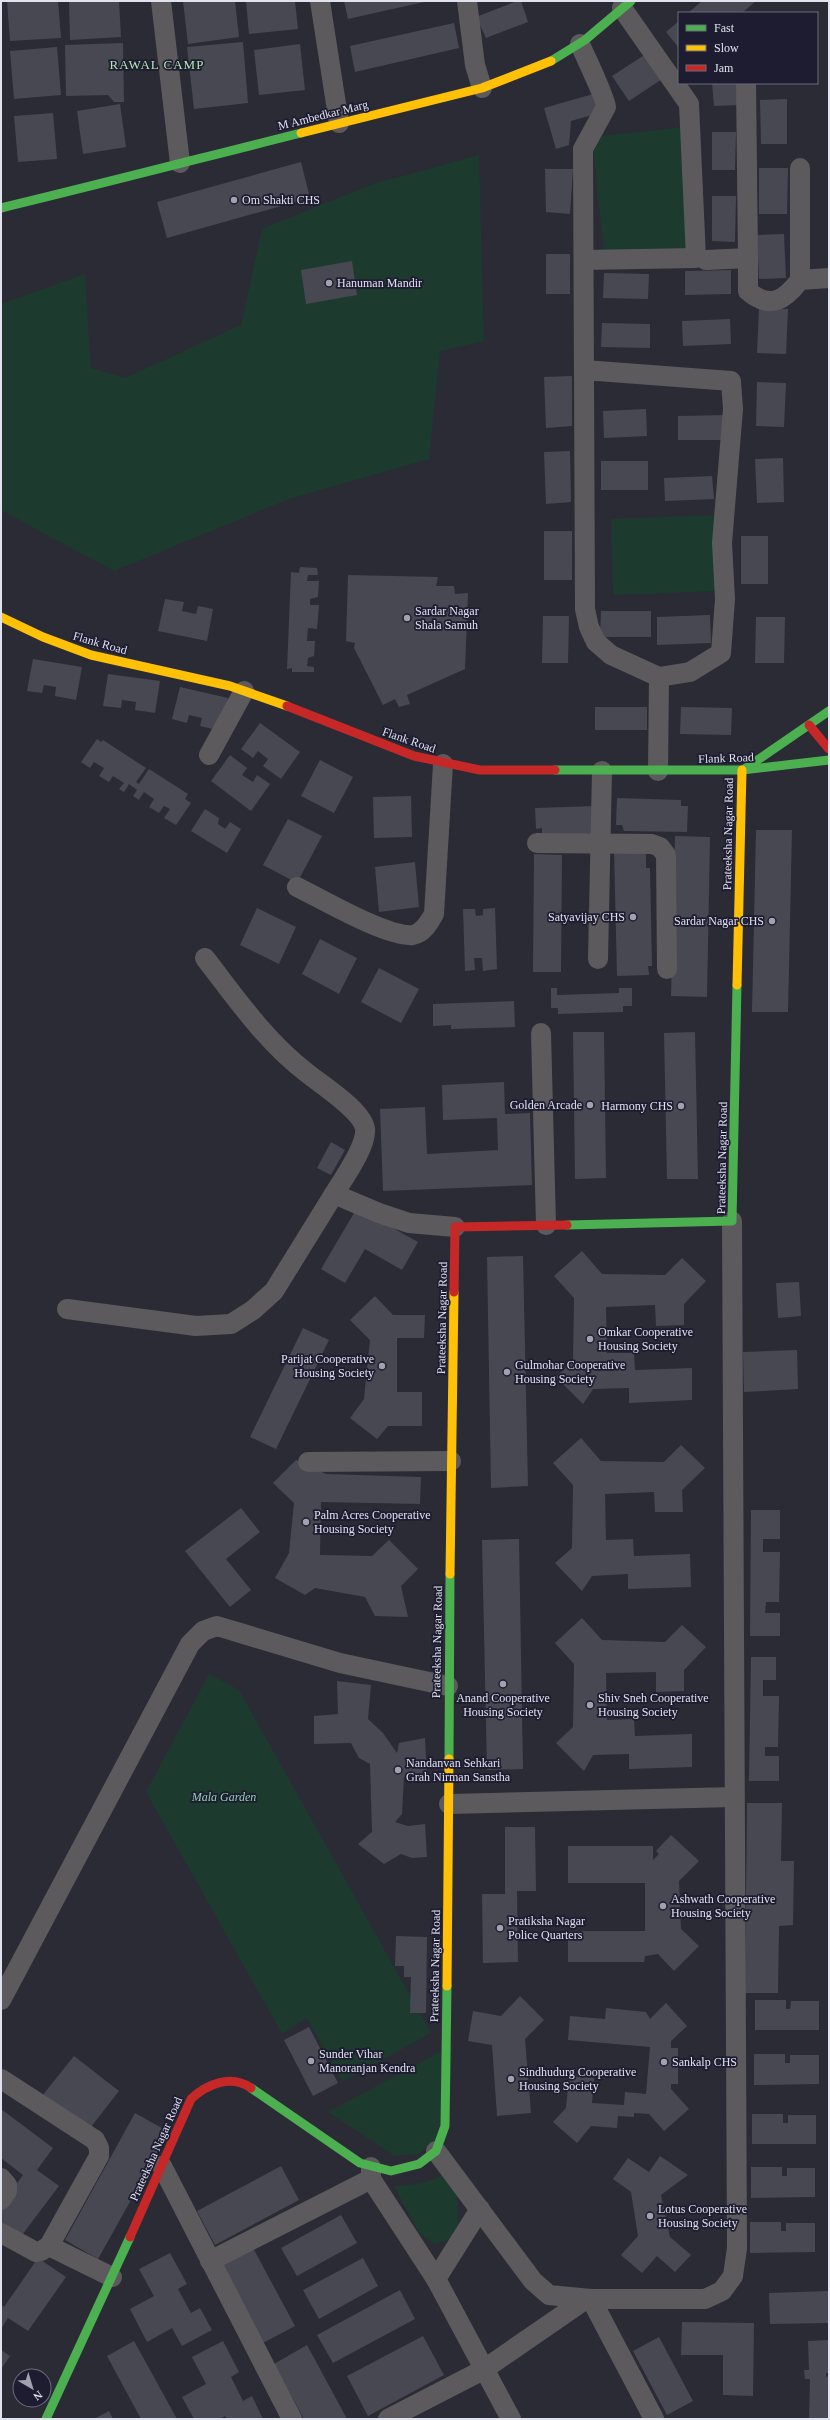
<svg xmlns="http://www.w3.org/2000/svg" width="830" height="2420" font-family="Georgia,serif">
	<rect width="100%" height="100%" fill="#2b2b36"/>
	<g fill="#1d3a2e">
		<polygon points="686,127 700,253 605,263 592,137"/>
		<polygon points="479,155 484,341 440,351 429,459 289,499 114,571 1,510 1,304 85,274 91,368 125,378 241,325 262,229 370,185"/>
		<polygon points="715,515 718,591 613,595 611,519"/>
		<polygon points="209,1674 239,1690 431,2033 342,2082 307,2018 282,2034 146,1792"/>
		<polygon points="453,2045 448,2129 419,2154 395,2156 328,2112"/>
		<path d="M456,2164l2,59 -7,16 -16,5 -16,-11 -25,-47c27,-2 41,-2 62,-22z"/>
	</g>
	<g fill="#484852">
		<polygon points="7,1 58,1 61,38 10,41"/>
		<polygon points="69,1 119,1 121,37 70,40"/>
		<polygon points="183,1 235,1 239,37 188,44"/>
		<polygon points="246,1 295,1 298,29 249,34"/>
		<polygon points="344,1 424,1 424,2 348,19"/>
		<polygon points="517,1 521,1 528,22 486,38 476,17"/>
		<polygon points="702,1 756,1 742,13 688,13"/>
		<polygon points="679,21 679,48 666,32"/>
		<polygon points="454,23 459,48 355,72 350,46"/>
		<polygon points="243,42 248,103 194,109 187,47"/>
		<polygon points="123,43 124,102 114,102 108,95 66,96 65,45"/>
		<polygon points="300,44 305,90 259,95 254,50"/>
		<polygon points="57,47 61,95 14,99 10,51"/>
		<polygon points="649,52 665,77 629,101 612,76"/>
		<polygon points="712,83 738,83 739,105 714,106"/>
		<polygon points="593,94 599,113 571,121 569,145 556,149 544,108"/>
		<polygon points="787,99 787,144 761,144 760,100"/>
		<polygon points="120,104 126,147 83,154 77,111"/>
		<polygon points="53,113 57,159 18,162 14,116"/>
		<polygon points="712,132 736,132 735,170 712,170"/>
		<polygon points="301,162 310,198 167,238 157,202"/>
		<polygon points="759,168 788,168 787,214 759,214"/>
		<polygon points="545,169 573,169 570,214 546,212"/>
		<polygon points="712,196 736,196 735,242 712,241"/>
		<polygon points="784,234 786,278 759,279 757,235"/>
		<rect x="546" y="254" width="24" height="40"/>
		<polygon points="352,261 357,295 306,304 301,270"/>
		<polygon points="731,270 731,294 685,295 685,271"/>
		<polygon points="604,273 649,274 648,299 603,298"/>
		<polygon points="759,308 788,309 786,354 757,353"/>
		<polygon points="730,319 731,344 683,346 682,321"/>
		<polygon points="602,323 650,324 650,348 601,347"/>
		<polygon points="572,376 572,426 546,428 544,377"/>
		<polygon points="757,382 786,383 784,427 756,426"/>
		<polygon points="646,409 647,436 604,438 603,411"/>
		<polygon points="729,415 730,440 678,440 678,416"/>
		<polygon points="570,451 571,502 546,504 544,452"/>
		<polygon points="783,458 784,502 757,503 755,459"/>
		<rect x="601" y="461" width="47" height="29"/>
		<polygon points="712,476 714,499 665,501 664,478"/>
		<rect x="544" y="531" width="28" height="49"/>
		<rect x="741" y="536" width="27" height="48"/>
		<polygon points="300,567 317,568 318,575 308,575 307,581 319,581 318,597 310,599 310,605 319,605 317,629 308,628 307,641 315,641 314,656 308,658 307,666 314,667 314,672 292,672 292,668 287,669 291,572 299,573"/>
		<polygon points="348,575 438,577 436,586 454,586 455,594 468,593 465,669 407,695 410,704 399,707 395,699 383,705 354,648 355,643 346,641"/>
		<polygon points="165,599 184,602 182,611 196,614 198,606 213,609 207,641 158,631"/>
		<polygon points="601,611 651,611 651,637 600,637"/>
		<polygon points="710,615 711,643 657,645 657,617"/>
		<polygon points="543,616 569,616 568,663 542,663"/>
		<polygon points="756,617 785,617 784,663 755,663"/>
		<polygon points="33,659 82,667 76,700 55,696 56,687 44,685 42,693 27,691"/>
		<polygon points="108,674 160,681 155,713 135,710 136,702 122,700 121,708 103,706"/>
		<polygon points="180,687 228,698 221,731 200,726 202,718 189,715 187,723 172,719"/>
		<rect x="595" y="707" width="52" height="23"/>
		<polygon points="681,707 732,708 731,735 680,734"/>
		<polygon points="260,723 300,752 281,779 263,766 268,759 258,751 253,758 241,749"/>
		<polygon points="97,739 101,742 103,740 146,768 136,782 139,784 149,769 188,794 185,799 191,803 176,825 164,818 170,809 164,806 159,813 149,807 154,799 144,792 139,800 133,796 137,790 129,784 124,792 119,789 124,783 113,776 109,782 99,776 104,768 94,762 90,768 81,762"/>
		<polygon points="230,755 247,768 242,775 253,782 257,775 270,784 251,811 211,781"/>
		<polygon points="320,760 353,777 334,813 301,796"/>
		<polygon points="411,796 412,837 374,838 373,797"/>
		<polygon points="617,798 681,800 681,806 688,806 687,832 624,831 622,825 616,825"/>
		<polygon points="596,806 597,836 542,838 542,828 536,829 535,808"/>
		<polygon points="205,809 219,818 218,824 225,829 230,822 241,829 227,853 191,831"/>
		<polygon points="288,819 322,836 297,883 263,865"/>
		<polygon points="756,830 792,830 788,1012 752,1012"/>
		<polygon points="675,836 710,837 707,997 671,996"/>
		<polygon points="646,850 646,868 650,868 652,966 648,966 649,975 617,976 614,851"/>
		<polygon points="534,854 562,855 561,972 533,972"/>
		<polygon points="415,862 419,907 379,912 375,867"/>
		<polygon points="257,908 296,927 279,964 240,945"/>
		<polygon points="495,908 497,969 483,971 482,958 474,958 475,970 465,971 463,909 475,909 476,916 483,915 483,909"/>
		<polygon points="320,939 357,958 339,994 302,974"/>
		<polygon points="379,968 419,989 401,1023 361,1002"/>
		<polygon points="551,988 557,988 557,995 619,993 619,988 632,988 632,1006 623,1006 623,1012 558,1014 558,1008 551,1008"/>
		<polygon points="514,1001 515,1027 451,1029 451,1025 433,1026 433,1004"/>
		<polygon points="573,1032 604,1032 606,1178 575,1179"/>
		<polygon points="695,1032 698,1179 667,1179 664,1033"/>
		<polygon points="504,1082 505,1114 530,1113 532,1185 383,1191 380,1109 425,1107 427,1154 498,1150 497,1118 443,1120 442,1085"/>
		<polygon points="331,1142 345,1150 331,1175 317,1168"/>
		<polygon points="357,1208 418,1242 402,1270 365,1249 345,1283 321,1269"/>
		<polygon points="582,1251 602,1274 665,1275 682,1258 706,1281 684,1304 684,1325 656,1326 655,1305 606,1307 607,1353 634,1353 635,1370 692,1368 692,1400 629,1403 629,1388 593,1389 583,1404 556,1377 573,1361 574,1298 554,1276"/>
		<polygon points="523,1256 528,1486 491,1488 487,1257"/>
		<polygon points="799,1282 801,1316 778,1318 776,1283"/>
		<polygon points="375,1296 393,1315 425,1315 424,1338 397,1338 397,1392 422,1392 422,1426 388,1426 377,1439 350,1418 364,1399 370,1340 350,1320"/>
		<polygon points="303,1328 329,1340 276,1449 250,1437"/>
		<polygon points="797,1350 798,1389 744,1392 743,1352"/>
		<polygon points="581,1438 601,1461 664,1462 681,1445 705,1468 682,1490 683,1512 655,1512 654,1492 605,1494 606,1540 633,1539 634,1556 690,1554 691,1587 628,1589 628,1574 592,1576 582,1591 555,1563 572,1548 573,1485 553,1463"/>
		<polygon points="296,1460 326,1474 421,1477 420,1504 321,1502 320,1555 372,1556 389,1540 418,1569 401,1586 408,1617 375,1616 365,1597 315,1588 305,1595 275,1578 289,1553 294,1503 273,1483"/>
		<polygon points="241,1508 260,1532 226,1559 251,1590 230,1607 185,1551"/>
		<polygon points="751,1510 780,1510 780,1539 763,1539 763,1552 780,1552 779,1602 766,1602 765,1613 780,1613 780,1636 750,1636"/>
		<polygon points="519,1539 523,1769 487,1770 482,1540"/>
		<polygon points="582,1618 602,1640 665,1642 682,1625 706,1647 684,1670 684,1691 656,1692 656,1672 606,1673 607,1720 634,1719 635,1736 692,1734 692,1767 629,1769 629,1754 593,1755 584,1771 556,1743 573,1727 574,1664 555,1643"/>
		<polygon points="751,1657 776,1657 776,1680 763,1680 763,1696 779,1696 778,1747 765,1747 765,1756 779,1756 779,1781 749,1781"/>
		<polygon points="337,1681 371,1685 368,1719 383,1733 397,1753 399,1743 425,1738 427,1777 404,1777 402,1814 395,1822 408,1826 425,1824 427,1857 412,1858 401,1854 384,1864 358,1844 372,1832 370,1764 359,1758 351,1743 314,1744 314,1716 338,1714"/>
		<polygon points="747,1803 782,1803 781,1861 794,1861 793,1925 779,1926 778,1993 745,1993"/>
		<polygon points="505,1827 535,1827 536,1891 517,1891 518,1962 483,1963 482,1894 505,1894"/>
		<polygon points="671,1835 699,1861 679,1881 681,1929 699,1946 674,1971 658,1954 645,1956 644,1962 568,1962 568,1931 645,1931 645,1883 568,1883 568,1846 653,1846 653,1860 659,1854 656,1851"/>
		<polygon points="396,1936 427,1937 426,2013 410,2013 411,1977 404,1977 404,1966 395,1966"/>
		<polygon points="520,1996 544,2020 525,2039 531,2113 497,2116 492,2045 468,2041 473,2011 501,2016"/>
		<polygon points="755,2000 786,2000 786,2009 790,2009 791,2001 819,2001 819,2030 755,2030"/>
		<polygon points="666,2003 687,2026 671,2041 671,2048 678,2048 678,2084 671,2084 671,2089 689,2109 664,2131 649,2114 634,2113 634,2117 618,2116 617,2128 591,2126 577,2143 553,2122 566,2108 569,2076 594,2078 592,2103 624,2105 625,2092 646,2094 650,2047 568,2040 570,2016 605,2019 606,2008 646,2012 650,2019"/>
		<polygon points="309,2027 338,2083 313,2096 284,2040"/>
		<polygon points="754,2054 785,2054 785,2063 790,2063 790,2055 819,2055 819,2084 754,2085"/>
		<polygon points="74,2056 119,2091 87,2132 42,2096"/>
		<polygon points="1,2109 53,2148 37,2170 59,2186 19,2239 1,2225 1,2205 23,2175 1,2158"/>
		<polygon points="135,2113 169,2132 98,2259 65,2240"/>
		<polygon points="752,2114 783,2114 783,2123 788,2123 788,2115 816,2115 816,2144 752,2144"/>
		<polygon points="660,2156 688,2175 661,2195 670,2237 691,2255 675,2272 657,2256 642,2273 621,2255 638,2236 631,2192 613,2179 628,2158 649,2172"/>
		<polygon points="281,2166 299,2200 215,2245 197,2211"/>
		<polygon points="751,2167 782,2167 782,2176 787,2176 787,2168 815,2168 815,2197 751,2198"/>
		<polygon points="341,2215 357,2243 297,2276 281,2248"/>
		<polygon points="750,2222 781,2222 781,2231 786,2231 786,2223 815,2223 815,2252 750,2253"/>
		<polygon points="253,2248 295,2326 261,2344 220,2267"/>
		<polygon points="170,2253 187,2284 178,2289 191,2313 200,2308 212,2330 182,2346 172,2328 147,2342 130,2309 154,2296 139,2269"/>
		<polygon points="38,2258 66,2277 28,2331 8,2318 1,2329 1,2305 4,2307"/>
		<polygon points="363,2258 378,2286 319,2319 303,2290"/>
		<polygon points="400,2290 415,2319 333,2363 317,2335"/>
		<polygon points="829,2291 829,2323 770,2324 769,2293"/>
		<polygon points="682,2322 754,2323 753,2396 723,2395 723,2355 681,2355"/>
		<polygon points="423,2336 444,2375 368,2416 347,2376"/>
		<polygon points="659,2337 693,2401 667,2415 633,2351"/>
		<polygon points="829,2340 829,2373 826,2373 826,2377 829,2376 829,2419 809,2419 810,2379 805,2379 804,2370 809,2370 808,2341"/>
		<polygon points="134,2341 177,2419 141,2419 107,2356"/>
		<polygon points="223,2341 239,2372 231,2377 243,2401 252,2396 263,2419 227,2419 225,2416 220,2419 194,2419 182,2397 206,2384 192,2357"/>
		<polygon points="307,2345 347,2419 304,2419 274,2364"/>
		<polygon points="1,2350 10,2356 1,2369"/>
		<polygon points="109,2411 113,2419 94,2419"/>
	</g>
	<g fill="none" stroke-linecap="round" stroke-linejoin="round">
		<g stroke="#5d5a5d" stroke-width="20">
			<polyline points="161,1 180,163"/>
			<polyline points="320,1 339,123"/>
			<polyline points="467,1 475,65 482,88"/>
			<path d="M580,44c5,12 26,55 26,63l-23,42 2,460 4,18 7,15 15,13 48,22 31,-5 31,-19 4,-54 -3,-56 11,-134 -2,-28 -147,-11"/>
			<polyline points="800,168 800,280"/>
			<path d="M748,258v33c22,19 37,9 52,-11l29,-2"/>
			<polyline points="584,260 696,258 689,104 622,8"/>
			<polyline points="706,260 748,258 746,83"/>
			<polyline points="209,755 244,691"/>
			<polyline points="658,771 659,677"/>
			<polyline points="537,843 652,844 660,847 666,855 667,969"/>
			<path d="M297,887c25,12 91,51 116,48 11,-2 16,-13 21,-21l9,-150"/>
			<path d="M205,958c31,40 61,84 102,115 15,12 56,38 58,56 2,17 -22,50 -31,65"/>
			<polyline points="598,959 602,771"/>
			<polyline points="541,1033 546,1225"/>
			<polyline points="67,1309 196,1326 231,1324 253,1310 274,1291 334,1194 379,1213 409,1223 455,1227"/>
			<polyline points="308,1462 451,1461"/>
			<polyline points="449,1804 734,1797"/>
			<polyline points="1,2000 190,1644 203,1631 217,1626 340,1663 448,1686"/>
			<polyline points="1,2079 95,2140 99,2148 99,2156 49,2246 41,2251 36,2252 1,2233"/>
			<polyline points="436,2151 533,2281 549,2295 591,2299"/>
			<polyline points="162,2166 292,2419"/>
			<polyline points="371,2167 371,2179 436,2279 511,2419"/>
			<polyline points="1,2178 7,2185 7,2191 1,2200"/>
			<polyline points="49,2246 112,2277"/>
			<polyline points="210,2261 371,2179"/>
			<polyline points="436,2279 480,2209"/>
			<polyline points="388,2419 483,2370 586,2299"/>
			<polyline points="654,2419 591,2299 705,2299 722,2291 733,2276 737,2248 732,1221"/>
		</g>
		<g stroke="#4caf50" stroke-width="9">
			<polyline points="551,61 585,40 631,1"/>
			<path d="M1,208c100,-24 200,-50 300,-75"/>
			<polyline points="555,770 742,770 829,760"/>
			<polyline points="743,770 829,711"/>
			<polyline points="567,1225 732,1221 737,985"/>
			<polyline points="449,1759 450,1574"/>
			<polyline points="251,2088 360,2163 391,2171 419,2164 436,2151 445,2126 447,1986"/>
			<polyline points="46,2419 130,2237"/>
		</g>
		<g stroke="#ffc107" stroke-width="9">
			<polyline points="301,133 482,88 551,61"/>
			<polyline points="1,617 43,637 91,655 230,686 287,706"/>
			<polyline points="737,985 742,770"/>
			<polyline points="450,1574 454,1292"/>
			<polyline points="447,1986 449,1759"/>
		</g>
		<g stroke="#c62828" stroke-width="9">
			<polyline points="287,706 414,756 480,770 555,770"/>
			<polyline points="809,725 829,749"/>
			<polyline points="454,1292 455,1227 567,1225"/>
			<path d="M130,2237l61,-138c16,-15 40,-25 60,-11"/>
		</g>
	</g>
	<g fill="#a1a2af" stroke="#1d1c31" stroke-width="1.5">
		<circle cx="234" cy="200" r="4"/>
		<circle cx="329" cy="283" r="4"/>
		<circle cx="407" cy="618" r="4"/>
		<circle cx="633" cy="917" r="4"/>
		<circle cx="772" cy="921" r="4"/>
		<circle cx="590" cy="1105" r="4"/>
		<circle cx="681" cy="1106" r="4"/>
		<circle cx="590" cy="1339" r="4"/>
		<circle cx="382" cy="1366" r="4"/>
		<circle cx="507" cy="1372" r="4"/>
		<circle cx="306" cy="1522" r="4"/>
		<circle cx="503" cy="1684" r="4"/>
		<circle cx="590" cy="1705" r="4"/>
		<circle cx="398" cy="1770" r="4"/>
		<circle cx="663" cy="1906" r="4"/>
		<circle cx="500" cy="1928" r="4"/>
		<circle cx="311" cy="2061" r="4"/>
		<circle cx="664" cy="2062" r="4"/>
		<circle cx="511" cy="2079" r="4"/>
		<circle cx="650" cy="2216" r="4"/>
	</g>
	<g text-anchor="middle" stroke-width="3.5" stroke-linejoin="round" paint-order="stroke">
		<g font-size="12" fill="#e1e2f0" stroke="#1d1c31">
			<text transform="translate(323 115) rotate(-14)" y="4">M Ambedkar Marg</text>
			<text transform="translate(100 643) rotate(16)" y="4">Flank Road</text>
			<text transform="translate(409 740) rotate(19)" y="4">Flank Road</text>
			<text transform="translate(726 758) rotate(-2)" y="4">Flank Road</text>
			<text transform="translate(728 834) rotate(-89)" y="4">Prateeksha Nagar Road</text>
			<text transform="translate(722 1158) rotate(-89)" y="4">Prateeksha Nagar Road</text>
			<text transform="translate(442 1318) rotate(-89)" y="4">Prateeksha Nagar Road</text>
			<text transform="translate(437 1642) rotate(-89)" y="4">Prateeksha Nagar Road</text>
			<text transform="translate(435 1966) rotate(-89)" y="4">Prateeksha Nagar Road</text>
			<text transform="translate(156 2149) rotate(-66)" y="4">Prateeksha Nagar Road</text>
		</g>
		<g font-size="12" fill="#e1e2f0" stroke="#1d1c31" text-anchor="start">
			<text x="242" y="204">Om Shakti CHS</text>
			<text x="337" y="287">Hanuman Mandir</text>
			<text x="415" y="615">Sardar Nagar<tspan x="415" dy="14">Shala Samuh</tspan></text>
			<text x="625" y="921" text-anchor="end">Satyavijay CHS</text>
			<text x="764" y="925" text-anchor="end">Sardar Nagar CHS</text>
			<text x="582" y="1109" text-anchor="end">Golden Arcade</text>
			<text x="673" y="1110" text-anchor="end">Harmony CHS</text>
			<text x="598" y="1336">Omkar Cooperative<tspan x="598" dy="14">Housing Society</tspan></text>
			<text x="374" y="1363" text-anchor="end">Parijat Cooperative<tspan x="374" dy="14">Housing Society</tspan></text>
			<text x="515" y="1369">Gulmohar Cooperative<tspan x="515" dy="14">Housing Society</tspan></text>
			<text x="314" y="1519">Palm Acres Cooperative<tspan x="314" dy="14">Housing Society</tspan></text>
			<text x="503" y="1702" text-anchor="middle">Anand Cooperative<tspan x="503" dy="14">Housing Society</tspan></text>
			<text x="598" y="1702">Shiv Sneh Cooperative<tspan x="598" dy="14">Housing Society</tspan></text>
			<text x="406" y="1767">Nandanvan Sehkari<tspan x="406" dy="14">Grah Nirman Sanstha</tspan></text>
			<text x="671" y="1903">Ashwath Cooperative<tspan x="671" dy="14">Housing Society</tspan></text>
			<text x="508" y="1925">Pratiksha Nagar<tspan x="508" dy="14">Police Quarters</tspan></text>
			<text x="319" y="2058">Sunder Vihar<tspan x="319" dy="14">Manoranjan Kendra</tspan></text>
			<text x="672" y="2066">Sankalp CHS</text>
			<text x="519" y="2076">Sindhudurg Cooperative<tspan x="519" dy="14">Housing Society</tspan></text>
			<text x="658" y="2213">Lotus Cooperative<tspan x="658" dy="14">Housing Society</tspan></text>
		</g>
		<g font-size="12" font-style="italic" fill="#91d1b1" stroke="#1d1c31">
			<text x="224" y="1801">Mala Garden</text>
		</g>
		<g font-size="13" letter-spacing="1" fill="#b2eaae" stroke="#1d1c31">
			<text x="157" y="69">RAWAL CAMP</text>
		</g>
	</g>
	<rect width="830" height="2420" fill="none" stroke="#e1e2f0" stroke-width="4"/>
	<rect x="678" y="12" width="140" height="72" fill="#1d1c31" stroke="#6b6b7d"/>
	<rect x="686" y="25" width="20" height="6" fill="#4caf50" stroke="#6b6b7d"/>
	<text x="714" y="32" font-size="12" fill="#e1e2f0">Fast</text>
	<rect x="686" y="45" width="20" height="6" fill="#ffc107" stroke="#6b6b7d"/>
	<text x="714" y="52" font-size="12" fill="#e1e2f0">Slow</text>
	<rect x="686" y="65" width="20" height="6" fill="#c62828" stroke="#6b6b7d"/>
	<text x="714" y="72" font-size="12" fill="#e1e2f0">Jam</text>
	<g transform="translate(32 2388) rotate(142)"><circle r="19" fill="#1d1c31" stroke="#6b6b7d"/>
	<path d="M0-3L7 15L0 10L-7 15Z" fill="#a1a2af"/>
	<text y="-6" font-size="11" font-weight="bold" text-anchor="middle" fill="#e1e2f0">N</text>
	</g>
</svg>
